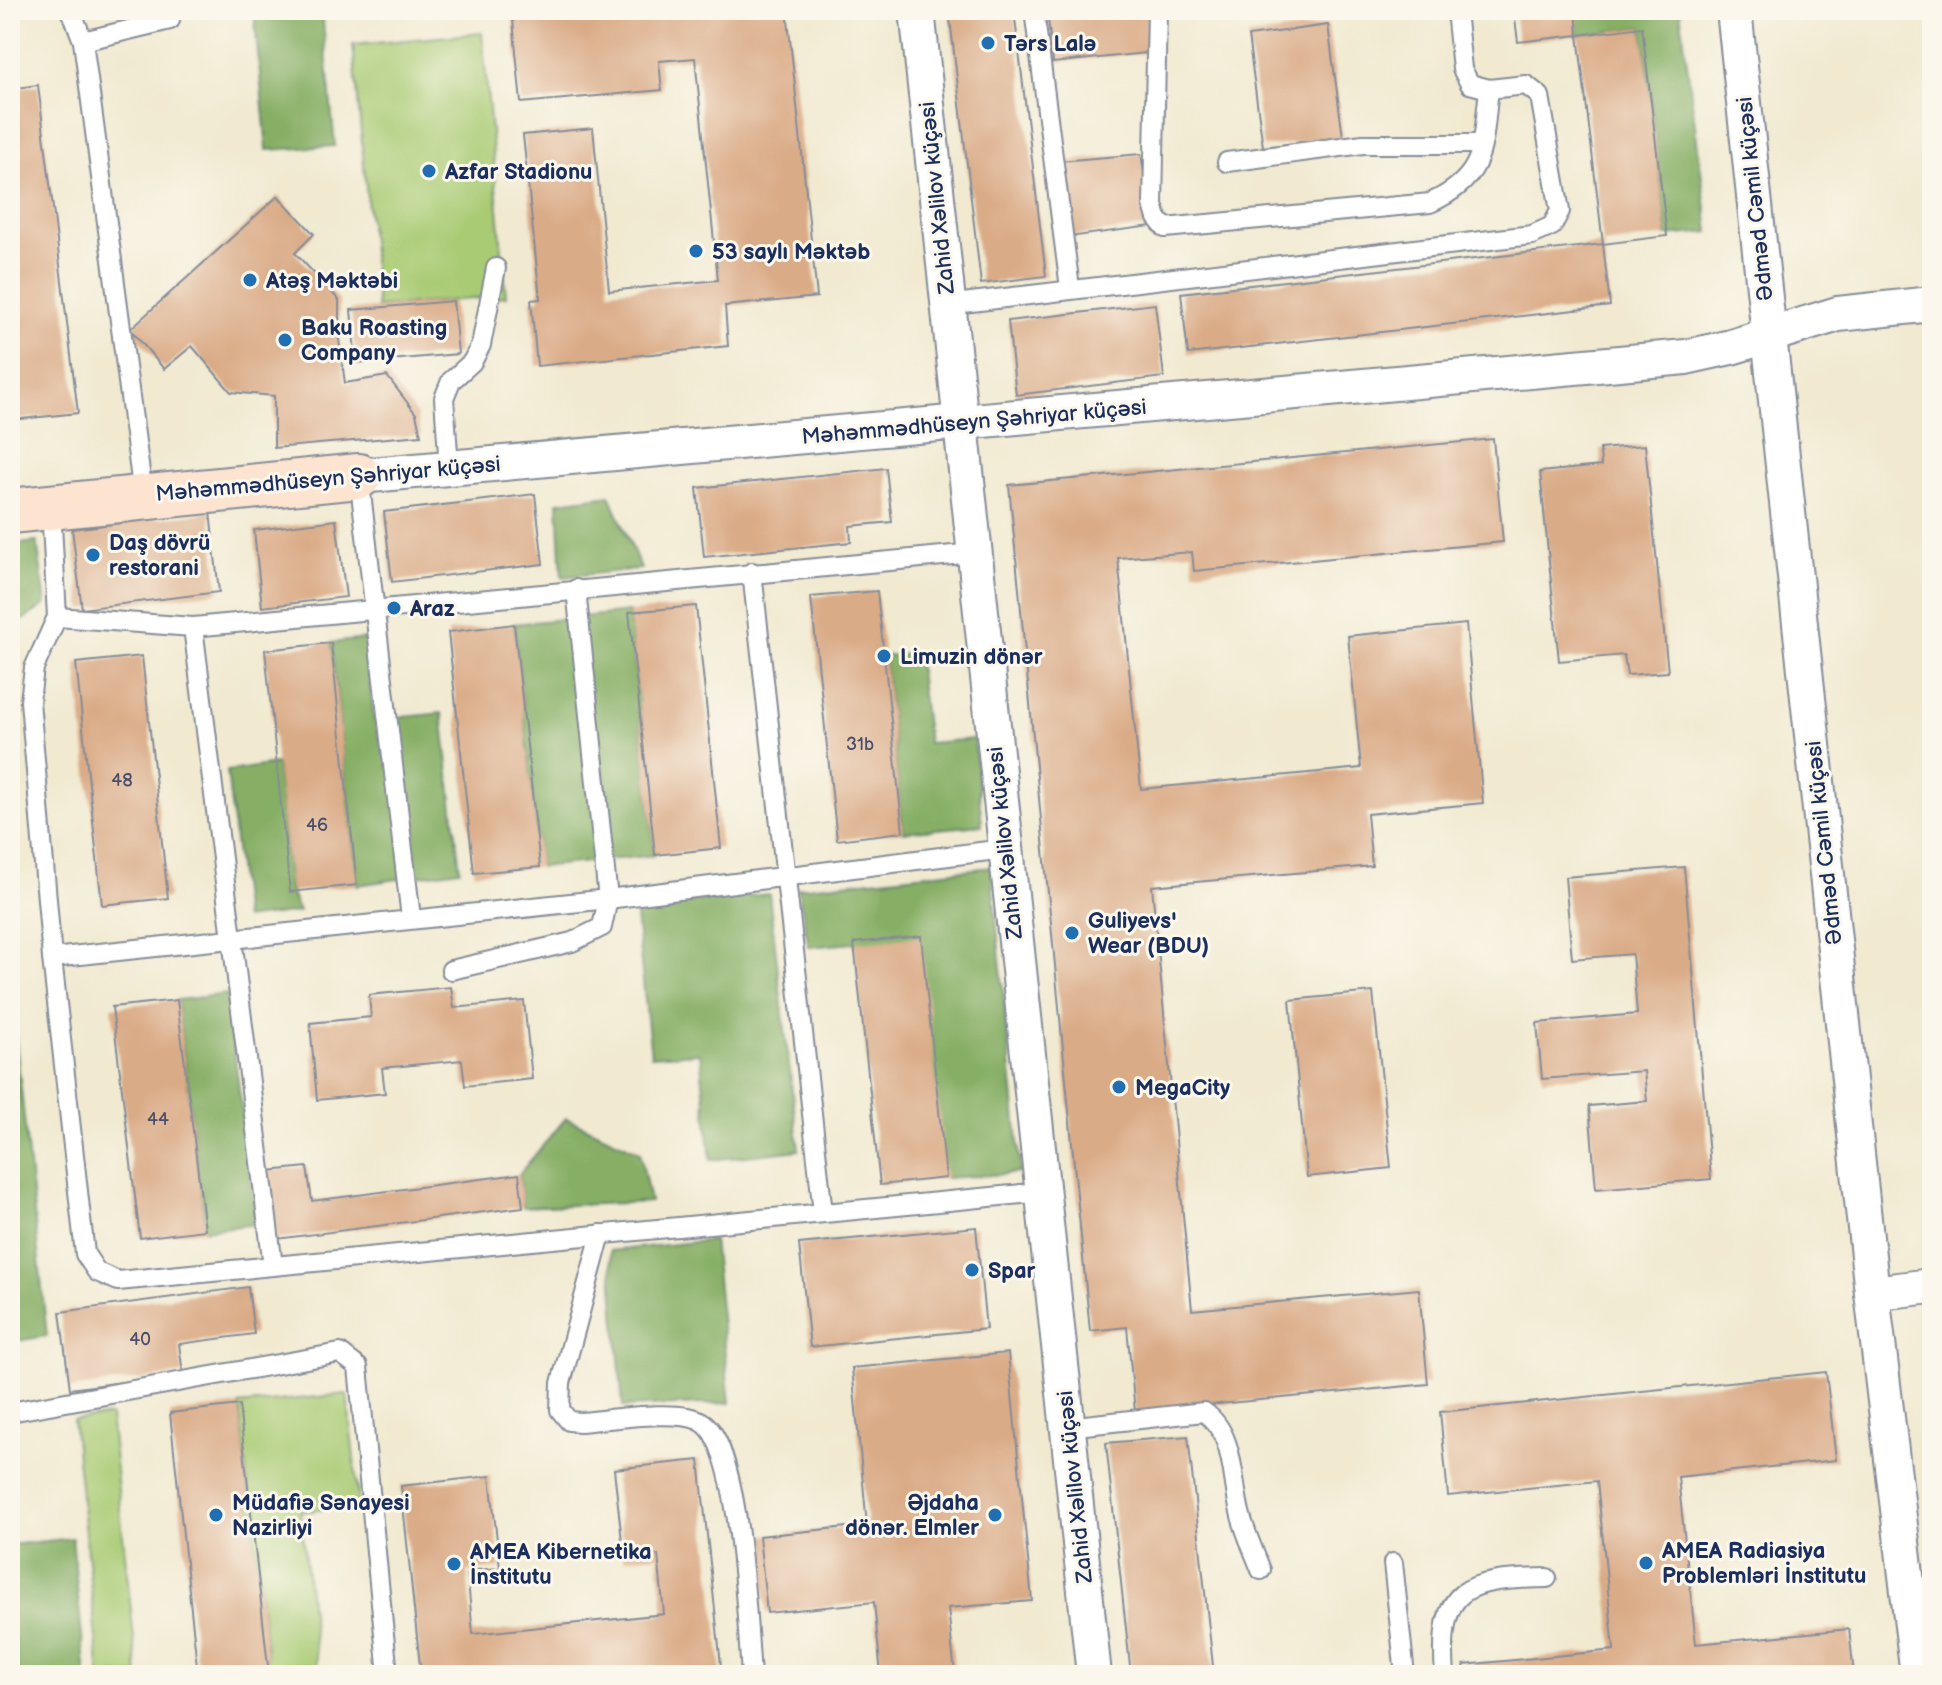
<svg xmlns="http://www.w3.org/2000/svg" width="1942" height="1685" font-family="'Balsamiq Sans',sans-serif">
	<rect width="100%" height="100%" fill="#fbf7ec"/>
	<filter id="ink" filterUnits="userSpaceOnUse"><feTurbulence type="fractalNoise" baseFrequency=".0125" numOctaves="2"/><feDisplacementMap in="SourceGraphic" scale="16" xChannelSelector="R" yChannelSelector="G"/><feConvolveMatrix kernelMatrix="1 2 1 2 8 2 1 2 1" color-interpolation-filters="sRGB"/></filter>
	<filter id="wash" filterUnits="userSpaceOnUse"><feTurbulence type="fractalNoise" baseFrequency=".006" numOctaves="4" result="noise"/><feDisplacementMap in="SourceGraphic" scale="32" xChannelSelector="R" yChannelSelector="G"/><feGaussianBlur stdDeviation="1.8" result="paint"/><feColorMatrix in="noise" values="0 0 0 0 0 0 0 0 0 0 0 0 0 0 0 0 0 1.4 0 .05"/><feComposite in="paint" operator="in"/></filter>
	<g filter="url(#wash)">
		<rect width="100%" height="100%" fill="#f1ead1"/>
		<g fill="#a9cb73" stroke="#627d68" stroke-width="2">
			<polygon points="482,33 506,296 377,307 353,45"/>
			<polygon points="347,1394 359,1505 300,1512 318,1675 269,1675 239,1405"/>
			<polygon points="110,1416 138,1675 100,1675 73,1420"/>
		</g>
		<g fill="#86af65" stroke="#506f62" stroke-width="2">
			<polygon points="254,10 330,10 323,21 335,146 267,150"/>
			<polygon points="1576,10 1680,10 1709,232 1667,236 1642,27 1578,35"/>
			<polygon points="610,495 641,569 562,577 558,502"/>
			<polygon points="37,542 46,604 10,629 10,545"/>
			<polygon points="629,612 655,855 540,867 514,624"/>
			<polygon points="365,639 374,720 442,713 460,870 357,885 331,643"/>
			<polygon points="917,654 928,743 974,739 982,825 903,832 884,656"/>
			<polygon points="277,764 290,892 299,912 244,919 227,771"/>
			<polygon points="991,867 1021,1173 946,1178 854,943 809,947 798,888"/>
			<polygon points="769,894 799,1150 711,1160 700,1053 651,1056 635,907"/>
			<polygon points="10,985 47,1336 10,1342"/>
			<polygon points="227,994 256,1224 205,1230 177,1000"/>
			<polygon points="566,1118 640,1152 650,1202 523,1207 519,1174"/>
			<polygon points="713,1240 730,1403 623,1407 610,1251"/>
			<polygon points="72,1538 86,1675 18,1675 10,1600 10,1545"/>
		</g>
		<g id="blocks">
			<g fill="#daab87">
				<polygon points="512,10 787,10 817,297 725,306 728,346 537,366 531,300 540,299 523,135 593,128 609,291 718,280 695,58 659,61 662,90 521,103"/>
				<polygon points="949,10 1014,10 1046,276 981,284"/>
				<polygon points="1047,10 1149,10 1154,52 1053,63"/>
				<polygon points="1514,10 1576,10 1578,35 1518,42"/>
				<polygon points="1328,25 1343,137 1263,147 1248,36"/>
				<polygon points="1642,27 1667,236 1603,244 1578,35"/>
				<polygon points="38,85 78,413 12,420 10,89"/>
				<polygon points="1141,154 1152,226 1069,237 1060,161"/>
				<polygon points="278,196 314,234 295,253 339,300 339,340 345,383 387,376 416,414 421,435 274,448 274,396 231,392 192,346 164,369 130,329"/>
				<polygon points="1603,244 1610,306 1188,354 1181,293"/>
				<polygon points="453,301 458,354 356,363 351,310"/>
				<polygon points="1155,304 1164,377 1016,395 1008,321"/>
				<polygon points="1493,439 1503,542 1194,571 1192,552 1118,558 1141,789 1361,768 1348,636 1466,624 1483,803 1367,814 1372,866 1152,886 1192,1310 1419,1289 1428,1384 1135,1412 1127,1327 1090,1331 1009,485"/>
				<polygon points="1645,445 1668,672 1627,675 1624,655 1559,661 1540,472 1601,466 1600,449"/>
				<polygon points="886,468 892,522 850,526 851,542 704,557 697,488"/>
				<polygon points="535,494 543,564 392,582 384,512"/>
				<polygon points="210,512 219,592 82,609 72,529"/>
				<polygon points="336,520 346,597 262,607 254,530"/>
				<polygon points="877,591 903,832 837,840 811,597"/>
				<polygon points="696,606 721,848 655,855 629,612"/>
				<polygon points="514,624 540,867 474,873 448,632"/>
				<polygon points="331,643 357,885 290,892 265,650"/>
				<polygon points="142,656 168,898 102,905 76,663"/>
				<polygon points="1684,867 1711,1179 1596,1189 1589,1106 1647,1101 1644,1071 1542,1079 1537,1023 1637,1014 1632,954 1572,959 1565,877"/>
				<polygon points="921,936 946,1178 880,1185 854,943"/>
				<polygon points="451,987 454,1008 524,1001 532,1079 465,1086 462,1060 382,1068 385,1093 317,1100 310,1023 371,1017 369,995"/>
				<polygon points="1373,992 1391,1168 1307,1177 1290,1000"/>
				<polygon points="177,1000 205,1230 140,1238 112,1007"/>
				<polygon points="307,1167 312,1201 519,1174 523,1207 277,1239 268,1171"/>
				<polygon points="976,1227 986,1329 810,1347 799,1244"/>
				<polygon points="248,1287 254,1334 179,1344 183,1374 70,1389 60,1312"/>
				<polygon points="1008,1353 1032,1601 948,1608 955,1675 881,1675 874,1602 767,1613 759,1536 867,1525 852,1368"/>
				<polygon points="1826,1372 1836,1460 1678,1477 1696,1644 1849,1629 1854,1675 1465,1675 1464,1665 1614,1650 1597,1481 1448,1496 1440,1412"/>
				<polygon points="239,1405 269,1675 198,1675 170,1413"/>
				<polygon points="1188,1436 1214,1675 1131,1675 1106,1443"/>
				<polygon points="699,1460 722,1675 421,1675 401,1486 490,1476 500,1568 467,1571 473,1634 664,1614 658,1555 624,1559 614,1469"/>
			</g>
		</g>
	</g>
	<g filter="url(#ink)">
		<use href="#blocks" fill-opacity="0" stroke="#868c98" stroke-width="2"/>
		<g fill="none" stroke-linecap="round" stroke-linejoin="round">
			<g stroke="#868c98" stroke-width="22">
				<g id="lane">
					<polyline points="71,10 83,41 143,495"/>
					<polyline points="1034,10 1070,288"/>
					<path d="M1157,10l-4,195 4,13 8,10 265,-25c58,-26 52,-58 59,-114"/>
					<polyline points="83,41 170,20"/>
					<polyline points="1227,162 1363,144 1482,144"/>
					<polyline points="946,305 1532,235 1552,226 1560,211 1540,96 1526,85 1489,89 1470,84 1462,69 1456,10"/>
					<polyline points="449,467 444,398 451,381 472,362 481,345 496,268"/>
					<polyline points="359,476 411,918"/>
					<polyline points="51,506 57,617 34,668 30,701 52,958 85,1254 97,1272 118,1281 1042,1192"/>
					<polyline points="752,572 823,1213"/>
					<polyline points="57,617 193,627 974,553"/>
					<polyline points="193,627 273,1266"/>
					<polyline points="52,958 608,899 1004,849"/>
					<polyline points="451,970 572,942 602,927 608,899 576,589"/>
					<path d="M601,1234l-40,149 -1,27 9,11 11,1c28,-2 99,-14 122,0 39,22 45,206 49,253"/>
					<polyline points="10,1412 340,1353 358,1367 388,1675"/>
					<path d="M1067,1427l137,-15c32,22 27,69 37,104 5,18 13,36 20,54"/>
					<polyline points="1393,1563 1405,1675"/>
					<path d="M1445,1675c-7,-90 20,-95 102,-97"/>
				</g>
			</g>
			<g stroke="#868c98" stroke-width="38">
				<g id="street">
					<polyline points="917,10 1094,1675"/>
					<polyline points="1734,10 1872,1293 1918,1675"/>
					<polyline points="359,476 1686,357 1731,347 1838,314 1932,304"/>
					<polyline points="1872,1293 1932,1286"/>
				</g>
			</g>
			<g stroke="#868c98" stroke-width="48">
				<polyline id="secondary" points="10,511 359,476"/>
			</g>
			<use href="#lane" stroke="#fff" stroke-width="18"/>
			<use href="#street" stroke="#fff" stroke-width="34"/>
			<use href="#secondary" stroke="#fde4d1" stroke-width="44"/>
		</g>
	</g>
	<g fill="#1f6fb2" stroke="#fbf7ec" stroke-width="3">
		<circle cx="988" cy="43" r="8"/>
		<circle cx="429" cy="171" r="8"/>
		<circle cx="696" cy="251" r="8"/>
		<circle cx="250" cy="280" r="8"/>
		<circle cx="285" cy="340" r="8"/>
		<circle cx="93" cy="555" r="8"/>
		<circle cx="394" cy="608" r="8"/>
		<circle cx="884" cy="656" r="8"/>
		<circle cx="1072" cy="933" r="8"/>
		<circle cx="1119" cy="1087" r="8"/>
		<circle cx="972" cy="1270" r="8"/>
		<circle cx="216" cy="1515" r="8"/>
		<circle cx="995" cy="1515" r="8"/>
		<circle cx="1646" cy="1563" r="8"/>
		<circle cx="454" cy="1564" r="8"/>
	</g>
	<g text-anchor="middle" stroke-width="6" stroke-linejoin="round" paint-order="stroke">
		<g font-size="18" fill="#4b4e68">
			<text x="860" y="750">31b</text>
			<text x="122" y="786">48</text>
			<text x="317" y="831">46</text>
			<text x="158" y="1125">44</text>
			<text x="140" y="1345">40</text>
		</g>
		<g font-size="22" font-weight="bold" fill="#1b2f5e" stroke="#fbf7ec" text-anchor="start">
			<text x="1004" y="51">Tərs Lalə</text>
			<text x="445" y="179">Azfar Stadionu</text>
			<text x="712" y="259">53 saylı Məktəb</text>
			<text x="266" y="288">Atəş Məktəbi</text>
			<text x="301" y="335">Baku Roasting<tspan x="301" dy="25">Company</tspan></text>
			<text x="109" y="550">Daş dövrü<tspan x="109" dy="25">restorani</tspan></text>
			<text x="410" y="616">Araz</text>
			<text x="900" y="664">Limuzin dönər</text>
			<text x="1088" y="928">Guliyevs'<tspan x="1088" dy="25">Wear (BDU)</tspan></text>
			<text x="1135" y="1095">MegaCity</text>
			<text x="988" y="1278">Spar</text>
			<text x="232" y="1510">Müdafiə Sənayesi<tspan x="232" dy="25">Nazirliyi</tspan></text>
			<text x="979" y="1510" text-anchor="end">Əjdaha<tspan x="979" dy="25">dönər. Elmler</tspan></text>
			<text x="1662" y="1558">AMEA Radiasiya<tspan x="1662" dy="25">Problemləri İnstitutu</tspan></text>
			<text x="470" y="1559">AMEA Kibernetika<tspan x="470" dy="25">İnstitutu</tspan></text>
		</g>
		<g font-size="22" fill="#1b2f5e" stroke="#fbf7ec">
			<text transform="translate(936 198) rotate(-96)" y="8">Zahid Xəlilov küçəsi</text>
			<text transform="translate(1754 199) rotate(-96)" y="8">Ədməd Cəmil küçəsi</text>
			<text transform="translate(974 421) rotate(-5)" y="8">Məhəmmədhüseyn Şəhriyar küçəsi</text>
			<text transform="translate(328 478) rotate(-5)" y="8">Məhəmmədhüseyn Şəhriyar küçəsi</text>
			<text transform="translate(1004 843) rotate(-96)" y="8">Zahid Xəlilov küçəsi</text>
			<text transform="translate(1823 843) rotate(-96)" y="8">Ədməd Cəmil küçəsi</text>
			<text transform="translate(1074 1487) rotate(-96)" y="8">Zahid Xəlilov küçəsi</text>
		</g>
	</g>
	<rect width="1942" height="1685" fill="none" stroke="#fbf7ec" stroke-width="40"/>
</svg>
